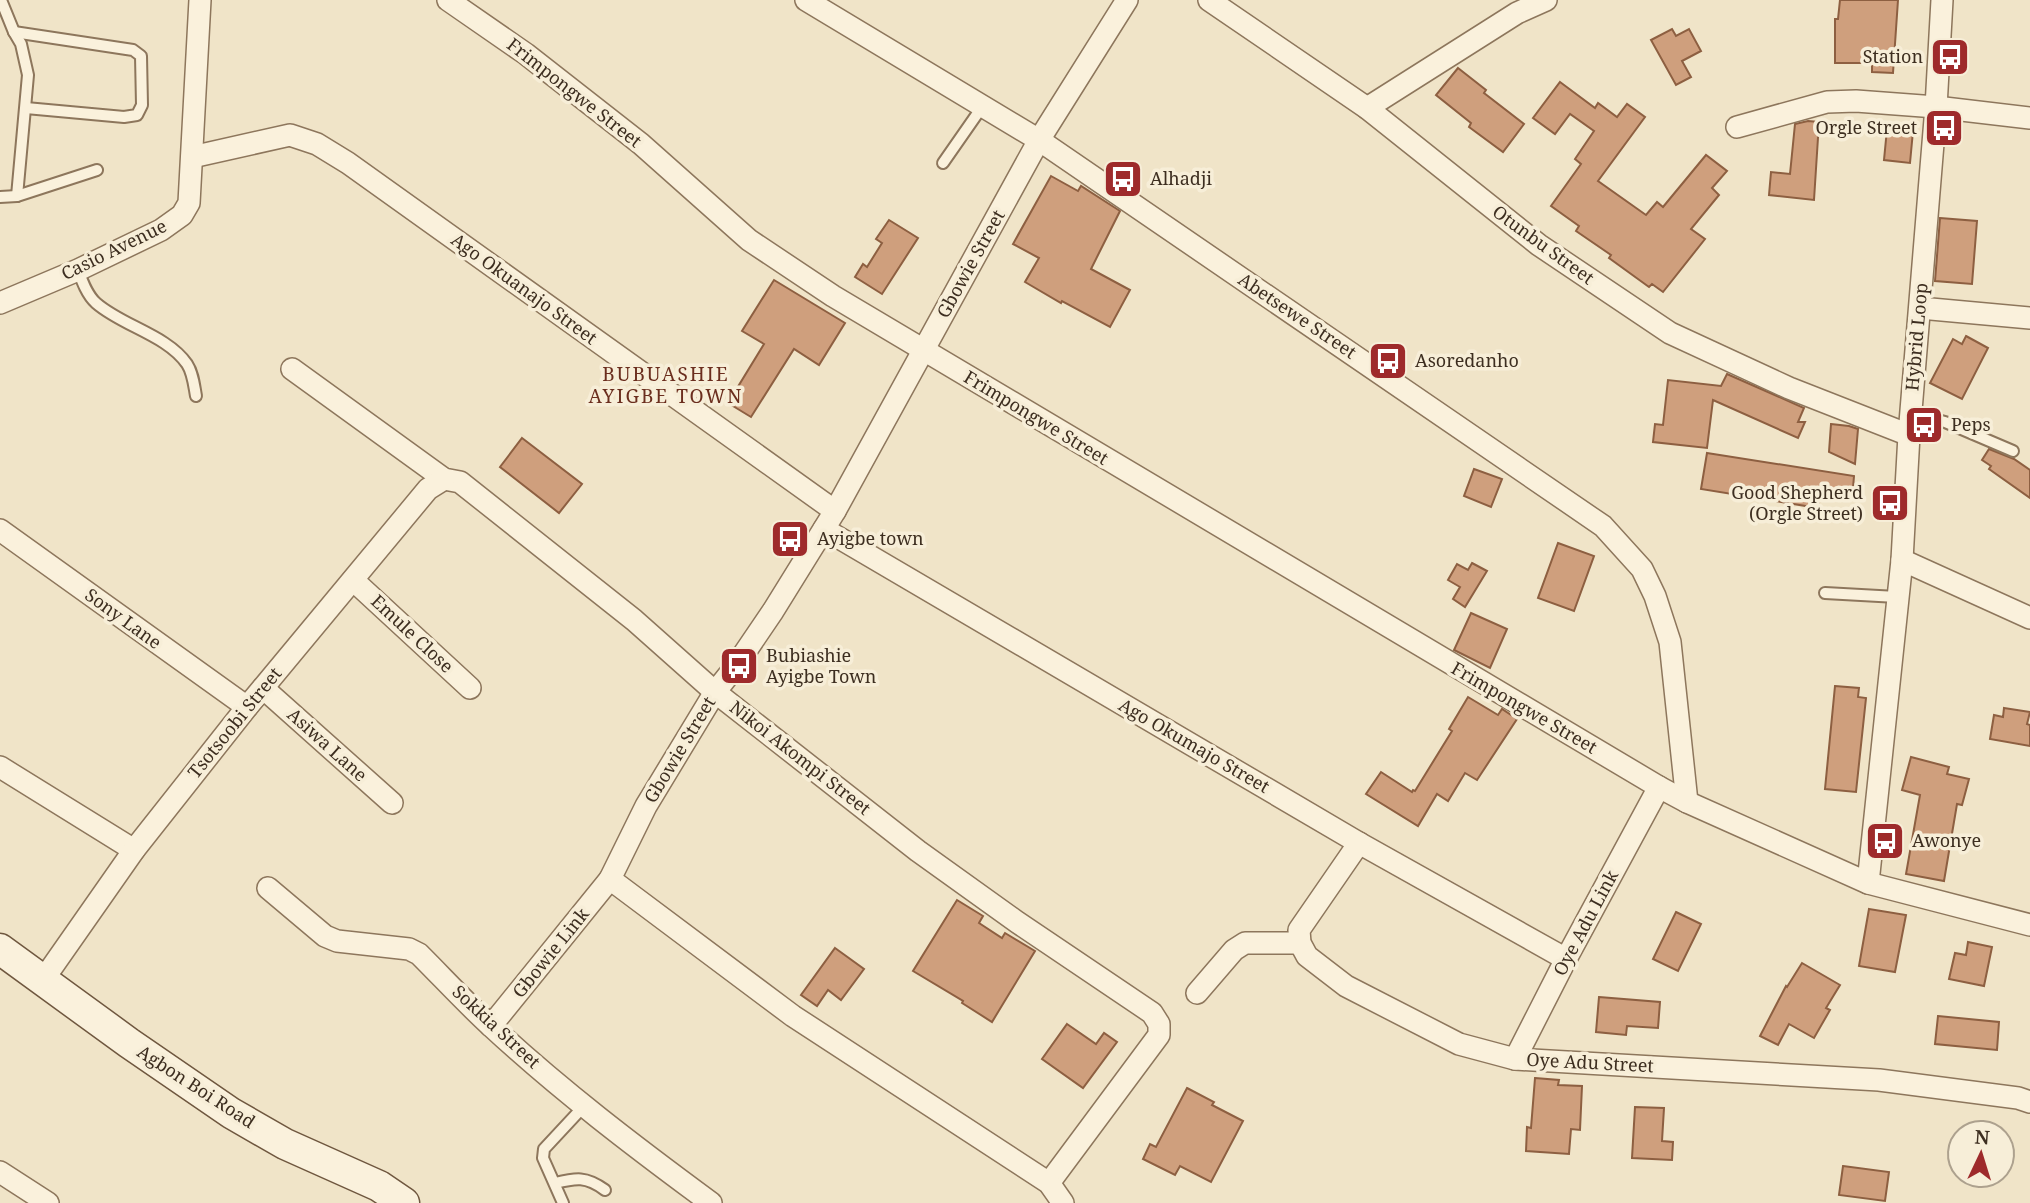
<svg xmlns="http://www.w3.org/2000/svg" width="2030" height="1203" font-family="'Noto Serif',serif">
	<rect width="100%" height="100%" fill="#f0e4c8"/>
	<g fill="#cf9f7d" stroke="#8d5f41" stroke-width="2">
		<polygon points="1840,0 1898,0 1893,73 1872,72 1872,63 1835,63 1835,19 1838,19"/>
		<polygon points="1672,29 1676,36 1689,29 1701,51 1682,61 1691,77 1676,85 1651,40"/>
		<polygon points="1458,68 1486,90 1484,93 1524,124 1503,152 1469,127 1471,123 1436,95"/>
		<polygon points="1560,82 1595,108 1598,103 1617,117 1627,104 1645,117 1598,181 1646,215 1657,202 1663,207 1706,155 1727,171 1712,188 1719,195 1691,229 1705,239 1663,292 1652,284 1649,287 1609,258 1611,255 1576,231 1579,226 1551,206 1581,164 1575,159 1594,131 1570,114 1555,134 1533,118"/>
		<polygon points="1808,121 1819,122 1814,200 1769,195 1771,172 1790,174 1795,124"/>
		<polygon points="1887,129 1913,131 1910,163 1884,160"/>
		<polygon points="1051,176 1078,191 1081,186 1120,211 1091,269 1130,290 1110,327 1062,301 1061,303 1025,282 1039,258 1013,244"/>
		<polygon points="1940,218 1977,221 1972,284 1935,281"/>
		<polygon points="889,220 918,238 882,294 855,277 863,264 867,267 882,243 876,239"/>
		<polygon points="774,280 845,323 819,365 794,349 751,417 728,403 764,344 742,331"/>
		<polygon points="1966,336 1988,348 1962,399 1930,383 1953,339 1962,344"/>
		<polygon points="1727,374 1804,408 1798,422 1805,422 1798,438 1713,400 1707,448 1653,442 1655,424 1663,425 1668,380 1721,386"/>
		<polygon points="1831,424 1849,426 1858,429 1855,464 1829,452"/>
		<polygon points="522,438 582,484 559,513 500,467"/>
		<polygon points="1989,449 2014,459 2030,470 2030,498 1989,469 1991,466 1982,460"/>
		<polygon points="1707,453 1854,476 1852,500 1820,497 1818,508 1701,489"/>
		<polygon points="1474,469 1502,479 1491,507 1464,496"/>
		<polygon points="1558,543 1594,556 1574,611 1538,598"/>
		<polygon points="1472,563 1487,571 1465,607 1453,599 1460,587 1448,580 1457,564 1468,570"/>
		<polygon points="1471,613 1507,629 1490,668 1454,650"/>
		<polygon points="1835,686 1859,688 1858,697 1866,698 1856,792 1825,789"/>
		<polygon points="1468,697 1498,715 1502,709 1517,719 1477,780 1465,773 1448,801 1437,794 1418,826 1366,794 1381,772 1412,792 1413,790 1415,791 1452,731 1449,729"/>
		<polygon points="2004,708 2030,712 2027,724 2030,725 2030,746 1990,739 1994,715 2003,717"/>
		<polygon points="1911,757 1949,767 1947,774 1969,779 1962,805 1957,804 1944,881 1906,874 1920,795 1902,790"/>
		<polygon points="957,900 983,916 979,923 1002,938 1005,933 1035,951 992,1022 962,1003 963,1001 913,971"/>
		<polygon points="1869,909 1906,915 1895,972 1859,966"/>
		<polygon points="1676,912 1701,924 1678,971 1653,959"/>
		<polygon points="1968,942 1992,947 1984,986 1949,979 1955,953 1966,955"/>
		<polygon points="835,948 864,969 841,1000 828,990 817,1006 801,995"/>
		<polygon points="1802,963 1840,985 1826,1008 1830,1010 1814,1038 1789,1024 1778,1045 1760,1036 1786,986 1787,987"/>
		<polygon points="1599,997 1660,1002 1658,1028 1627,1026 1626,1035 1596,1032"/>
		<polygon points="1938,1016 1999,1022 1997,1050 1935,1044"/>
		<polygon points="1067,1024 1096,1044 1104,1033 1117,1042 1083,1088 1042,1059"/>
		<polygon points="1535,1078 1559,1080 1558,1085 1582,1086 1580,1130 1571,1129 1569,1154 1526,1151 1527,1127 1531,1128"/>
		<polygon points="1187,1088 1214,1102 1212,1105 1243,1121 1211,1182 1180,1166 1175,1175 1143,1159 1150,1144 1156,1147"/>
		<polygon points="1635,1107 1664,1108 1662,1141 1673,1142 1672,1160 1632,1158"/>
		<polygon points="1843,1166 1889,1172 1885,1201 1839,1195"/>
	</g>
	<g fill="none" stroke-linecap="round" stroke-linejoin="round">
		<g stroke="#8d765c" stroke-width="14">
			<g id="lane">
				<polyline points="1,0 14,32 21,44 28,75 17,196"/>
				<polyline points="14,32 133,50 141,56 142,105 137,115 124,117 26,108"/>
				<polyline points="943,163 982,107"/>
				<polyline points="0,197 17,196 97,170"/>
				<path d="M78,270c4,11 9,25 18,33 26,23 71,32 91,61 6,9 7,21 9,32"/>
				<polyline points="1911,413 1945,422 2013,451"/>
				<polyline points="1825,593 1897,597"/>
				<path d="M555,1183c21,-5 31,-7 50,7"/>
				<polyline points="563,1203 543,1158 544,1149 584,1106"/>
			</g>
		</g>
		<g stroke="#8d765c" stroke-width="24">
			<g id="street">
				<polyline points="448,0 526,54 641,144 749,240 833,296 1659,787 1687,802 1868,883 2030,925"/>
				<polyline points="806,0 1039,140 1603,526 1642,569 1655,596 1670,642 1687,802"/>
				<polyline points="1209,0 1367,108 1539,245 1670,333 1789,388 1909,435"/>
				<polyline points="1367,108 1517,13 1546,0"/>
				<polyline points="1737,127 1827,102 1856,101 1936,107 2030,118"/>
				<polyline points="192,157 290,135 317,144 348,163 835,511"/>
				<polyline points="0,303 78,270 161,230 182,215 189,203 200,0"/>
				<polyline points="1920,308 2030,318"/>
				<polyline points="292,369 444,479 460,482 634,620 715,692 918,851 1017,922 1152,1013 1159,1024 1159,1035 1049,1183"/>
				<polyline points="824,529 1359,843 1566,959"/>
				<polyline points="0,530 247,707"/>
				<polyline points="1902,560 2030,618"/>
				<polyline points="353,580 470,688"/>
				<polyline points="263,688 392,803"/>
				<polyline points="0,767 134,850"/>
				<polyline points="1359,843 1299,930 1300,943 1307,956 1346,986 1459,1044 1515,1059 1879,1080 2018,1098 2030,1102"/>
				<polyline points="1868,883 1902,560 1909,435 1936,107 1942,0"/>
				<path d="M268,888l57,48 12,5 72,8 10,5c24,24 47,49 72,72 69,64 144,121 220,177"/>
				<polyline points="43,980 134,850 247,707 428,489 444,479"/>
				<polyline points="1197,993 1234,950 1245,943 1300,943"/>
				<polyline points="491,1026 610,879"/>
				<polyline points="1515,1059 1566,959 1659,787"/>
				<polyline points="0,1172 48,1203"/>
				<polyline points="1063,1203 1049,1183 793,1016 610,879 646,806 715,692 735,667 773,611 835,511 1039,140 1127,0"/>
			</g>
		</g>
		<g stroke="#6f573f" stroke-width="33">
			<polyline id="secondary" points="0,949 129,1043 231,1113 285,1144 379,1186 404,1203"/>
		</g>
		<use href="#lane" stroke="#faf1dc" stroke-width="10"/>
		<use href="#street" stroke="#faf1dc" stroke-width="21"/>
		<use href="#secondary" stroke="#faf1dc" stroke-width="30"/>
	</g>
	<defs>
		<g id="bus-square" transform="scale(2.0125)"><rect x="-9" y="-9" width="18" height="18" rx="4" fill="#9e2a2b" stroke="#f7eed8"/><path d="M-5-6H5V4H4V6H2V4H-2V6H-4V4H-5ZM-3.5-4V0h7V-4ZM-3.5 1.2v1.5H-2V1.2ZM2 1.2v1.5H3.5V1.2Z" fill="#fff"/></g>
	</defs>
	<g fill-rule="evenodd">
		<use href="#bus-square" x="1950" y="57"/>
		<use href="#bus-square" x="1944" y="128"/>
		<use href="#bus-square" x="1123" y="179"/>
		<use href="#bus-square" x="1388" y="361"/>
		<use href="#bus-square" x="1924" y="425"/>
		<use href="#bus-square" x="1890" y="503"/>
		<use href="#bus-square" x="790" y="539"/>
		<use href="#bus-square" x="739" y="666"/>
		<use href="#bus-square" x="1885" y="841"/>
	</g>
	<g text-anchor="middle" stroke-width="7" stroke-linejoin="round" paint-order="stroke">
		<g font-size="18" fill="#3d2e20" stroke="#f7eed8" text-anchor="start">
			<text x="1923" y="63" text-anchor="end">Station</text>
			<text x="1917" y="134" text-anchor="end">Orgle Street</text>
			<text x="1150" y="185">Alhadji</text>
			<text x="1415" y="367">Asoredanho</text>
			<text x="1951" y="431">Peps</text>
			<text x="1863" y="499" text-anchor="end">Good Shepherd<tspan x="1863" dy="21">(Orgle Street)</tspan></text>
			<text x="817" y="545">Ayigbe town</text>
			<text x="766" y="662">Bubiashie<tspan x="766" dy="21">Ayigbe Town</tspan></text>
			<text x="1912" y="847">Awonye</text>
		</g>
		<g font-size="18" fill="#3d2e20" stroke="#f7eed8">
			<text transform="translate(574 93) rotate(38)" y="6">Frimpongwe Street</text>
			<text transform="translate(1543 245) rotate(36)" y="6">Otunbu Street</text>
			<text transform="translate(114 250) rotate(-26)" y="6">Casio Avenue</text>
			<text transform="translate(971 264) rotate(-61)" y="6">Gbowie Street</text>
			<text transform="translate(524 289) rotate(36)" y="6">Ago Okuanajo Street</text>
			<text transform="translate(1297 316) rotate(34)" y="6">Abetsewe Street</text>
			<text transform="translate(1917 337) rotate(-85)" y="6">Hybrid Loop</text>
			<text transform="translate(1036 418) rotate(31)" y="6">Frimpongwe Street</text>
			<text transform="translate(123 619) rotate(36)" y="6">Sony Lane</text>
			<text transform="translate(412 634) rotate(43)" y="6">Emule Close</text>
			<text transform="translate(1524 708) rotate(30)" y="6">Frimpongwe Street</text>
			<text transform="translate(235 723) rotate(-51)" y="6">Tsotsoobi Street</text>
			<text transform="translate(327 745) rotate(42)" y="6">Asiwa Lane</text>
			<text transform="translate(1194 746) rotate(30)" y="6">Ago Okumajo Street</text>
			<text transform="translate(680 750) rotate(-59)" y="6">Gbowie Street</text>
			<text transform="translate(800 758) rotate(38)" y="6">Nikoi Akompi Street</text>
			<text transform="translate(1586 923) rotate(-62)" y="6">Oye Adu Link</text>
			<text transform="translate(551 953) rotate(-51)" y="6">Gbowie Link</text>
			<text transform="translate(496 1027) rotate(43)" y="6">Sokkia Street</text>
			<text transform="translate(1590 1063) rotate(3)" y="6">Oye Adu Street</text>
			<text transform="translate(196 1087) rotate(33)" y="6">Agbon Boi Road</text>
		</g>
		<g font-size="19" letter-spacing="2" fill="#6b2e1e" stroke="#f7eed8">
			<text x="666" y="381">BUBUASHIE<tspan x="666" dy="22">AYIGBE TOWN</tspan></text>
		</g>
	</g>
	<g transform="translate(1981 1154) rotate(4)"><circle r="33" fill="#f7eed8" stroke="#ada18e" stroke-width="2"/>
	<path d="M0-5L12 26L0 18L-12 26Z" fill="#9e2a2b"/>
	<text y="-10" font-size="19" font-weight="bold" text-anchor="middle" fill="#3d2e20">N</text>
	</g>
</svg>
